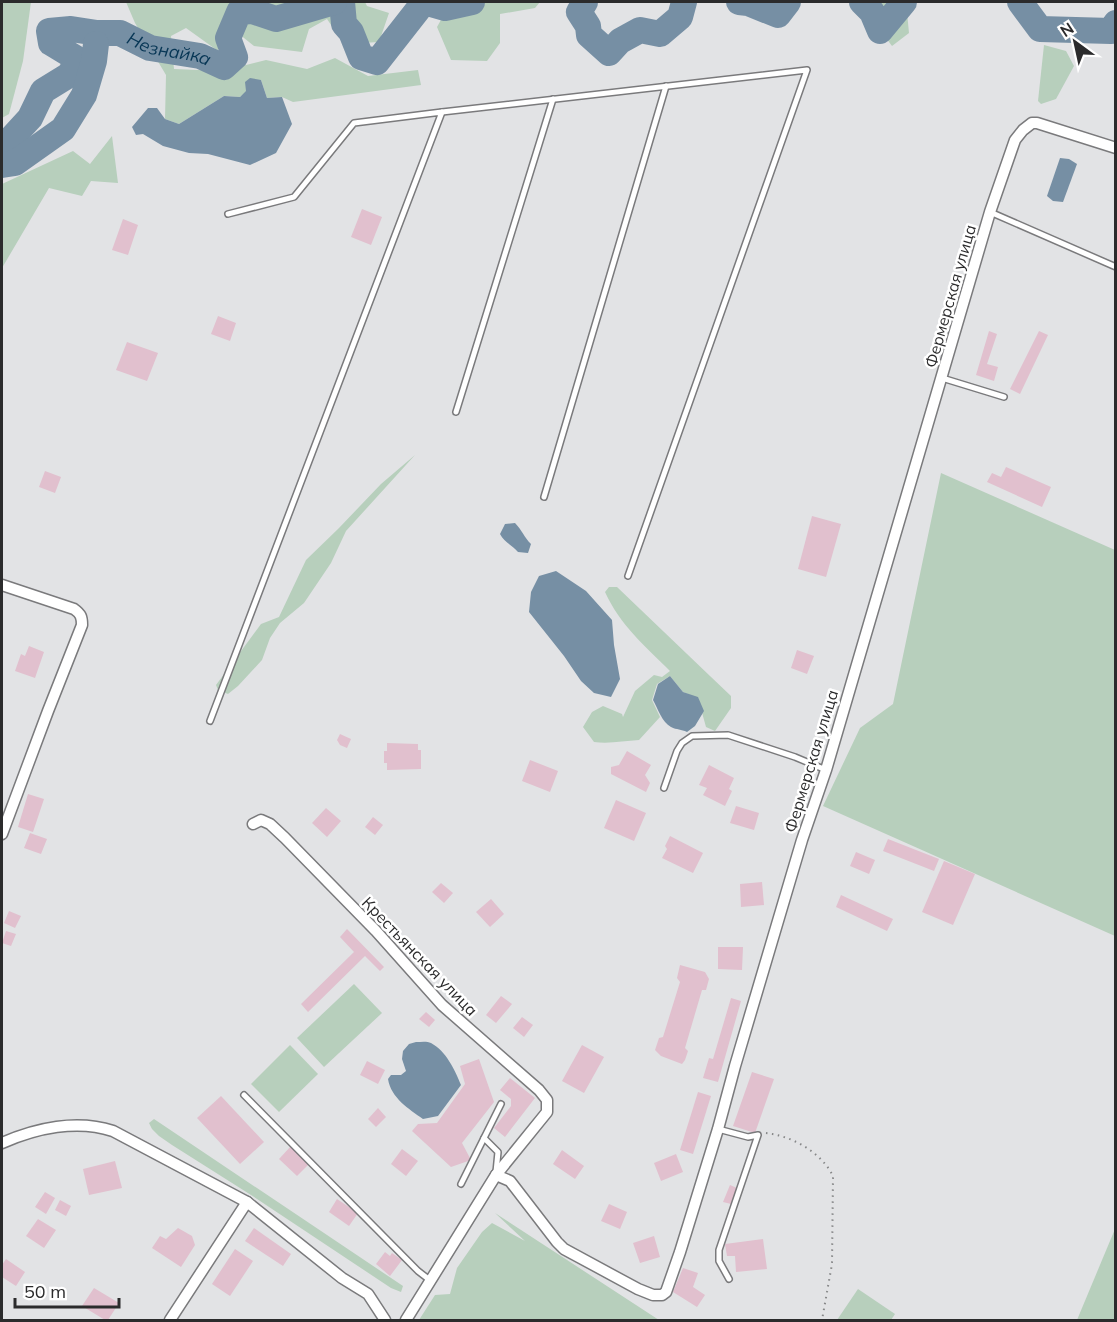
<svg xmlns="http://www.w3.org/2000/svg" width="1117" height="1322" font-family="Mulish,sans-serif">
	<rect width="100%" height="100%" fill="#e2e3e5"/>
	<g fill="#b7cfbc">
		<polygon points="2,2 31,2 23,61 9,114 2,118"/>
		<polygon points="126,2 365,2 367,6 389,13 379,42 344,44 327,19 309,29 302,52 254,46 224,22 218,51 186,28 171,36 174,69 222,71 266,60 307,69 335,58 368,76 418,70 421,85 293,102 282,97 267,98 261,80 240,97 224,96 179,124 165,119 166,75 135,23"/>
		<polygon points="451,2 540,2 535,8 500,14 500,43 487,61 451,60 437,27"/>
		<polygon points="859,2 906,2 909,33 892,46"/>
		<polygon points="1044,45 1066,51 1074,66 1056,99 1041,104 1038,101"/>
		<polygon points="112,136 118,183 91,181 82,196 49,188 2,268 2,184 73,151 90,164"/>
		<polygon points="415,455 346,531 331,563 304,603 280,623 270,638 262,660 238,686 228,694 218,690 216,685 261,624 279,617 306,560 339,528 381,484"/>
		<polygon points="941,473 1115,550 1115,936 823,806 860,728 893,704"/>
		<path d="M609,587h8l93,89 21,20v12l-16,23 -9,-4 -8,-29 -15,-6 -13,-16 -13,8 -5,16 8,17 -21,23c-15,1 -30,4 -45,2l-11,-15 9,-15 11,-6 19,8 1,3 12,-26 19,-16 8,2 8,-6c-25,-25 -50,-46 -65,-79z"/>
		<polygon points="354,984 382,1013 324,1067 297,1038"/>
		<polygon points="290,1045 318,1074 279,1112 251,1084"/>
		<polygon points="154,1119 403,1286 401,1292 391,1288 251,1195 172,1145 159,1136 152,1129 149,1123"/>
		<polygon points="495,1213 659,1320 419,1320 435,1295 450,1294 457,1268 482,1232 492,1223 525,1241"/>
		<polygon points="1115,1229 1115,1320 1077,1320"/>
		<polygon points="858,1289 895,1314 891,1320 837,1320"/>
	</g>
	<g fill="#768fa4">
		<polygon points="250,78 261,80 267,98 282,97 292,124 276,153 250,165 208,154 189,153 163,146 143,134 136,135 132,127 148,108 157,108 165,119 179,124 224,96 240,97 246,91 245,82"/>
		<polygon points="1060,158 1069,159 1077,164 1063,202 1053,201 1047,196"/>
		<path d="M515,523c7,7 9,14 16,21l-3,9 -10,-1c-6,-7 -14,-10 -18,-18l5,-10z"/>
		<polygon points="556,571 586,591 612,620 614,645 620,679 611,697 594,693 581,681 564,656 529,612 531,592 539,576"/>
		<path d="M670,676l13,16 15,5 6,14 -9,15 -8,6c-6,-3 -10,-2 -16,-5 -9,-5 -13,-18 -18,-27l5,-16z"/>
		<path d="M416,1042c5,0 11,-1 15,1 15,8 24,27 30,42l-23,31 -15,3c-14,-10 -32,-21 -35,-40l3,-4h10l5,-4 -4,-12 1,-8 6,-7z"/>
	</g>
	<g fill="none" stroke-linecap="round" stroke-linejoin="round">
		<g stroke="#768fa4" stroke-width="26">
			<polyline points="342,2 344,24 351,32 361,57 377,62 424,2 445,8 472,2"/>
			<polyline points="585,2 579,12 588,26 589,35 609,53 620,41 640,30 660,34 680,17 684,2"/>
			<polyline points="739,2 748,3 778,15 788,2"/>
			<polyline points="862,2 872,12 880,31 904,2"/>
			<polyline points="1020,2 1040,29 1111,31 1116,23"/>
			<path id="s1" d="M2,144l5,-1 23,-25 13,-27 26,-16 10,-15 -28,-17 -2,-12 22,-2 26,4h23l30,15 50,8 24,11 11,-10 -7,-19 11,-26 13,-1 24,8 58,-17"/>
			<polyline points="2,165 15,163 63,129 84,95 94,61 96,44"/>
		</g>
	</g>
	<g fill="#e1c0ce">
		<polygon points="362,209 382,217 371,245 351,237"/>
		<polygon points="123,219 138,225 128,255 112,250"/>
		<polygon points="218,316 236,323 230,341 211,334"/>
		<polygon points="989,331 997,334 987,364 998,367 994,381 976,375"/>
		<polygon points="1039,331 1048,335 1020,394 1010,389"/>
		<polygon points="127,342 158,353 147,381 116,370"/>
		<polygon points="1006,467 1051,487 1042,507 987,482 992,473 1001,477"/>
		<polygon points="45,471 61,477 55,493 39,487"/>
		<polygon points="812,516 841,524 826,577 798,569"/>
		<polygon points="29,646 44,652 35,678 15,671 21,654 25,656"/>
		<polygon points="797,650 814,656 807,674 791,668"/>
		<polygon points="340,734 351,739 347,748 340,745 337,740"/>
		<polygon points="387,743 418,744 418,750 421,750 421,769 387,770 387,763 384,763 384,751 387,751"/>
		<polygon points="627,751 651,765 645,775 650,783 646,792 611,774 611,767 619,765"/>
		<polygon points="530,760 558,771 550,792 522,781"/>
		<polygon points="709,765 734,778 729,789 732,791 725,806 703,795 707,788 699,785"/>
		<polygon points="28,794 44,799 33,832 18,827"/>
		<polygon points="616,800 646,813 634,841 604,828"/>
		<polygon points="736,806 759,813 754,830 730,823"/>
		<polygon points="326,808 341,821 327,837 312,823"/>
		<polygon points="373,817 383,825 375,835 365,827"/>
		<polygon points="30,833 47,839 41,854 24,848"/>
		<polygon points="670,836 703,853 693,873 662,858 667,849 665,846"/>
		<polygon points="888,839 939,859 934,871 883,851"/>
		<polygon points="856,852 875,860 869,874 850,866"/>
		<polygon points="944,861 975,874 953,925 922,912"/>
		<polygon points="762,882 764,905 741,907 740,884"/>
		<polygon points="441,883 453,893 444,903 432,892"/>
		<polygon points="841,895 893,919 887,931 836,907"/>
		<polygon points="491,899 504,914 490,927 476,912"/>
		<polygon points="9,911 21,916 15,928 4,923"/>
		<polygon points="347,929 384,967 380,971 365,956 308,1012 301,1004 354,952 340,937"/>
		<polygon points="6,931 16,934 11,946 2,943"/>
		<polygon points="718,947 743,947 742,970 718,969"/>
		<polygon points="680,965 705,972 709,979 706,990 702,990 685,1048 688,1051 685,1060 682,1064 661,1056 655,1050 659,1038 663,1037 680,982 677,978"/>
		<polygon points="501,996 512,1004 496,1023 486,1015"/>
		<polygon points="731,998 741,1001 718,1082 703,1078 709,1058 713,1059"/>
		<polygon points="426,1012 435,1020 429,1027 419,1019"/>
		<polygon points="522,1017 533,1025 524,1037 513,1028"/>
		<polygon points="582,1045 604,1057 584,1093 562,1081"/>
		<polygon points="479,1059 494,1102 462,1143 471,1160 451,1167 412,1131 418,1124 437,1123 465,1084 460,1066"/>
		<polygon points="367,1061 385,1070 378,1084 360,1075"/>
		<polygon points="752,1072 774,1079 755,1133 733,1126"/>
		<polygon points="510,1078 535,1098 505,1137 494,1128 511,1106 511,1099 500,1090"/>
		<polygon points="698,1092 711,1096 693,1154 680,1150"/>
		<polygon points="221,1096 264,1142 240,1164 197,1118"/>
		<polygon points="378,1108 386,1117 376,1127 368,1119"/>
		<polygon points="291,1146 309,1164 297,1176 279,1159"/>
		<polygon points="402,1149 418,1161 406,1176 391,1164"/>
		<polygon points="562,1150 584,1166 575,1179 553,1164"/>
		<polygon points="676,1154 683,1172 661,1181 654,1163"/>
		<polygon points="115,1161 122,1188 89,1195 83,1169"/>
		<polygon points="730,1185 737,1188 731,1204 723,1202"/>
		<polygon points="45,1192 55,1198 46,1214 35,1207"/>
		<polygon points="337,1199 358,1213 349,1226 329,1212"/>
		<polygon points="60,1200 71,1206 66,1216 55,1210"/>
		<polygon points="609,1204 627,1212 620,1229 601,1221"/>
		<polygon points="38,1219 56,1230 44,1248 26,1236"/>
		<polygon points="178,1228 192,1236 195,1245 181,1267 152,1248 160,1236 166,1239"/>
		<polygon points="254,1228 291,1254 283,1266 245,1241"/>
		<polygon points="654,1236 660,1257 640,1263 633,1243"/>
		<polygon points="763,1239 767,1269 736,1272 735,1256 727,1256 725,1244"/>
		<polygon points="235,1249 253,1261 230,1296 212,1284"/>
		<polygon points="385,1252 390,1256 392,1253 402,1260 390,1276 376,1264"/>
		<polygon points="6,1259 25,1272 16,1286 2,1277 2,1265"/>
		<polygon points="683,1268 698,1273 693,1287 705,1295 697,1307 673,1292"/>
		<polygon points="94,1288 119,1303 108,1320 105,1320 82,1306"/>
	</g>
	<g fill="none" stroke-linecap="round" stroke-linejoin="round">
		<g stroke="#7a7a7c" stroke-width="8">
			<g id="lane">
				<polyline points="442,112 807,70 628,576"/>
				<polyline points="990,212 1116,267"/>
				<polyline points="942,378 1004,397"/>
				<polyline points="456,412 553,99"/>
				<polyline points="544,497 666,86"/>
				<polyline points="210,721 442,112 354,123 294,197 228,214"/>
				<polyline points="664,788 677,751 682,743 692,736 728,735 795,757 826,770"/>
				<polyline points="244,1095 418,1271 431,1281"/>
				<polyline points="718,1129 748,1137 758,1135 719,1250 719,1261 729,1279"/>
				<polyline points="484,1138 498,1152 496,1172"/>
				<polyline points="461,1184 501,1104"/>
			</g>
		</g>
		<g stroke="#7a7a7c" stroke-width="13">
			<g id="street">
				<path d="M2,585l72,24c7,5 8,8 8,16l-34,86 -46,123"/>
				<polyline points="253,824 261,820 270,824 285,838 376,931 442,1005 539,1090 547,1100 547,1112 496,1175 406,1320"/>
				<path d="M2,1143c34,-15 75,-24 111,-12l134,71 95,76 26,16 17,26"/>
				<polyline points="496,1175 510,1181 557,1242 564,1249 638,1289 653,1295 662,1295 666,1292 680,1252 718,1129 735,1066 802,840 826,770 990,212 1015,140 1023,130 1032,123 1037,123 1116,148"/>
				<polyline points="170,1320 247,1202"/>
			</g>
		</g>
		<path stroke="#868788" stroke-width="2" stroke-dasharray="1.5 4.5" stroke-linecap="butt" d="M766,1133c26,3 55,19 67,43l-1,88 -10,56"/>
		<use href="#lane" stroke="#fff" stroke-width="5"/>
		<use href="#street" stroke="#fff" stroke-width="10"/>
	</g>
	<g text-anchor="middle" stroke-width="5" stroke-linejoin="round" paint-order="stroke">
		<g font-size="16" fill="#2b2b2c" stroke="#fff">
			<text transform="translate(950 296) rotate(-74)" y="6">Фермерская улица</text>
			<text transform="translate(811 761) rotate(-73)" y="6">Фермерская улица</text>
			<text transform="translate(420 956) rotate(46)" y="6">Крестьянская улица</text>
		</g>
		<g font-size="18" font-style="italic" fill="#073655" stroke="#fff">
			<text dy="6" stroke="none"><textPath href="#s1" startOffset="286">Незнайка</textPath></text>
		</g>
	</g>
	<rect width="1117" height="1322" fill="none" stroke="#2b2b2c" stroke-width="6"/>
	<g transform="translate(1075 42) rotate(327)" stroke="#ffffff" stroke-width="4.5" paint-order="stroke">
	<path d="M0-4.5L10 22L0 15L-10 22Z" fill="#2b2b2c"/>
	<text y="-9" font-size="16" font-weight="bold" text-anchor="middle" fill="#2b2b2c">N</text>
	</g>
	<path d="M15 1298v9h104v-9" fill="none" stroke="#2b2b2c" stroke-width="3"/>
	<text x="24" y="1298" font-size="18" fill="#2b2b2c" stroke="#ffffff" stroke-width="4.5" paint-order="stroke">50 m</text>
</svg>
